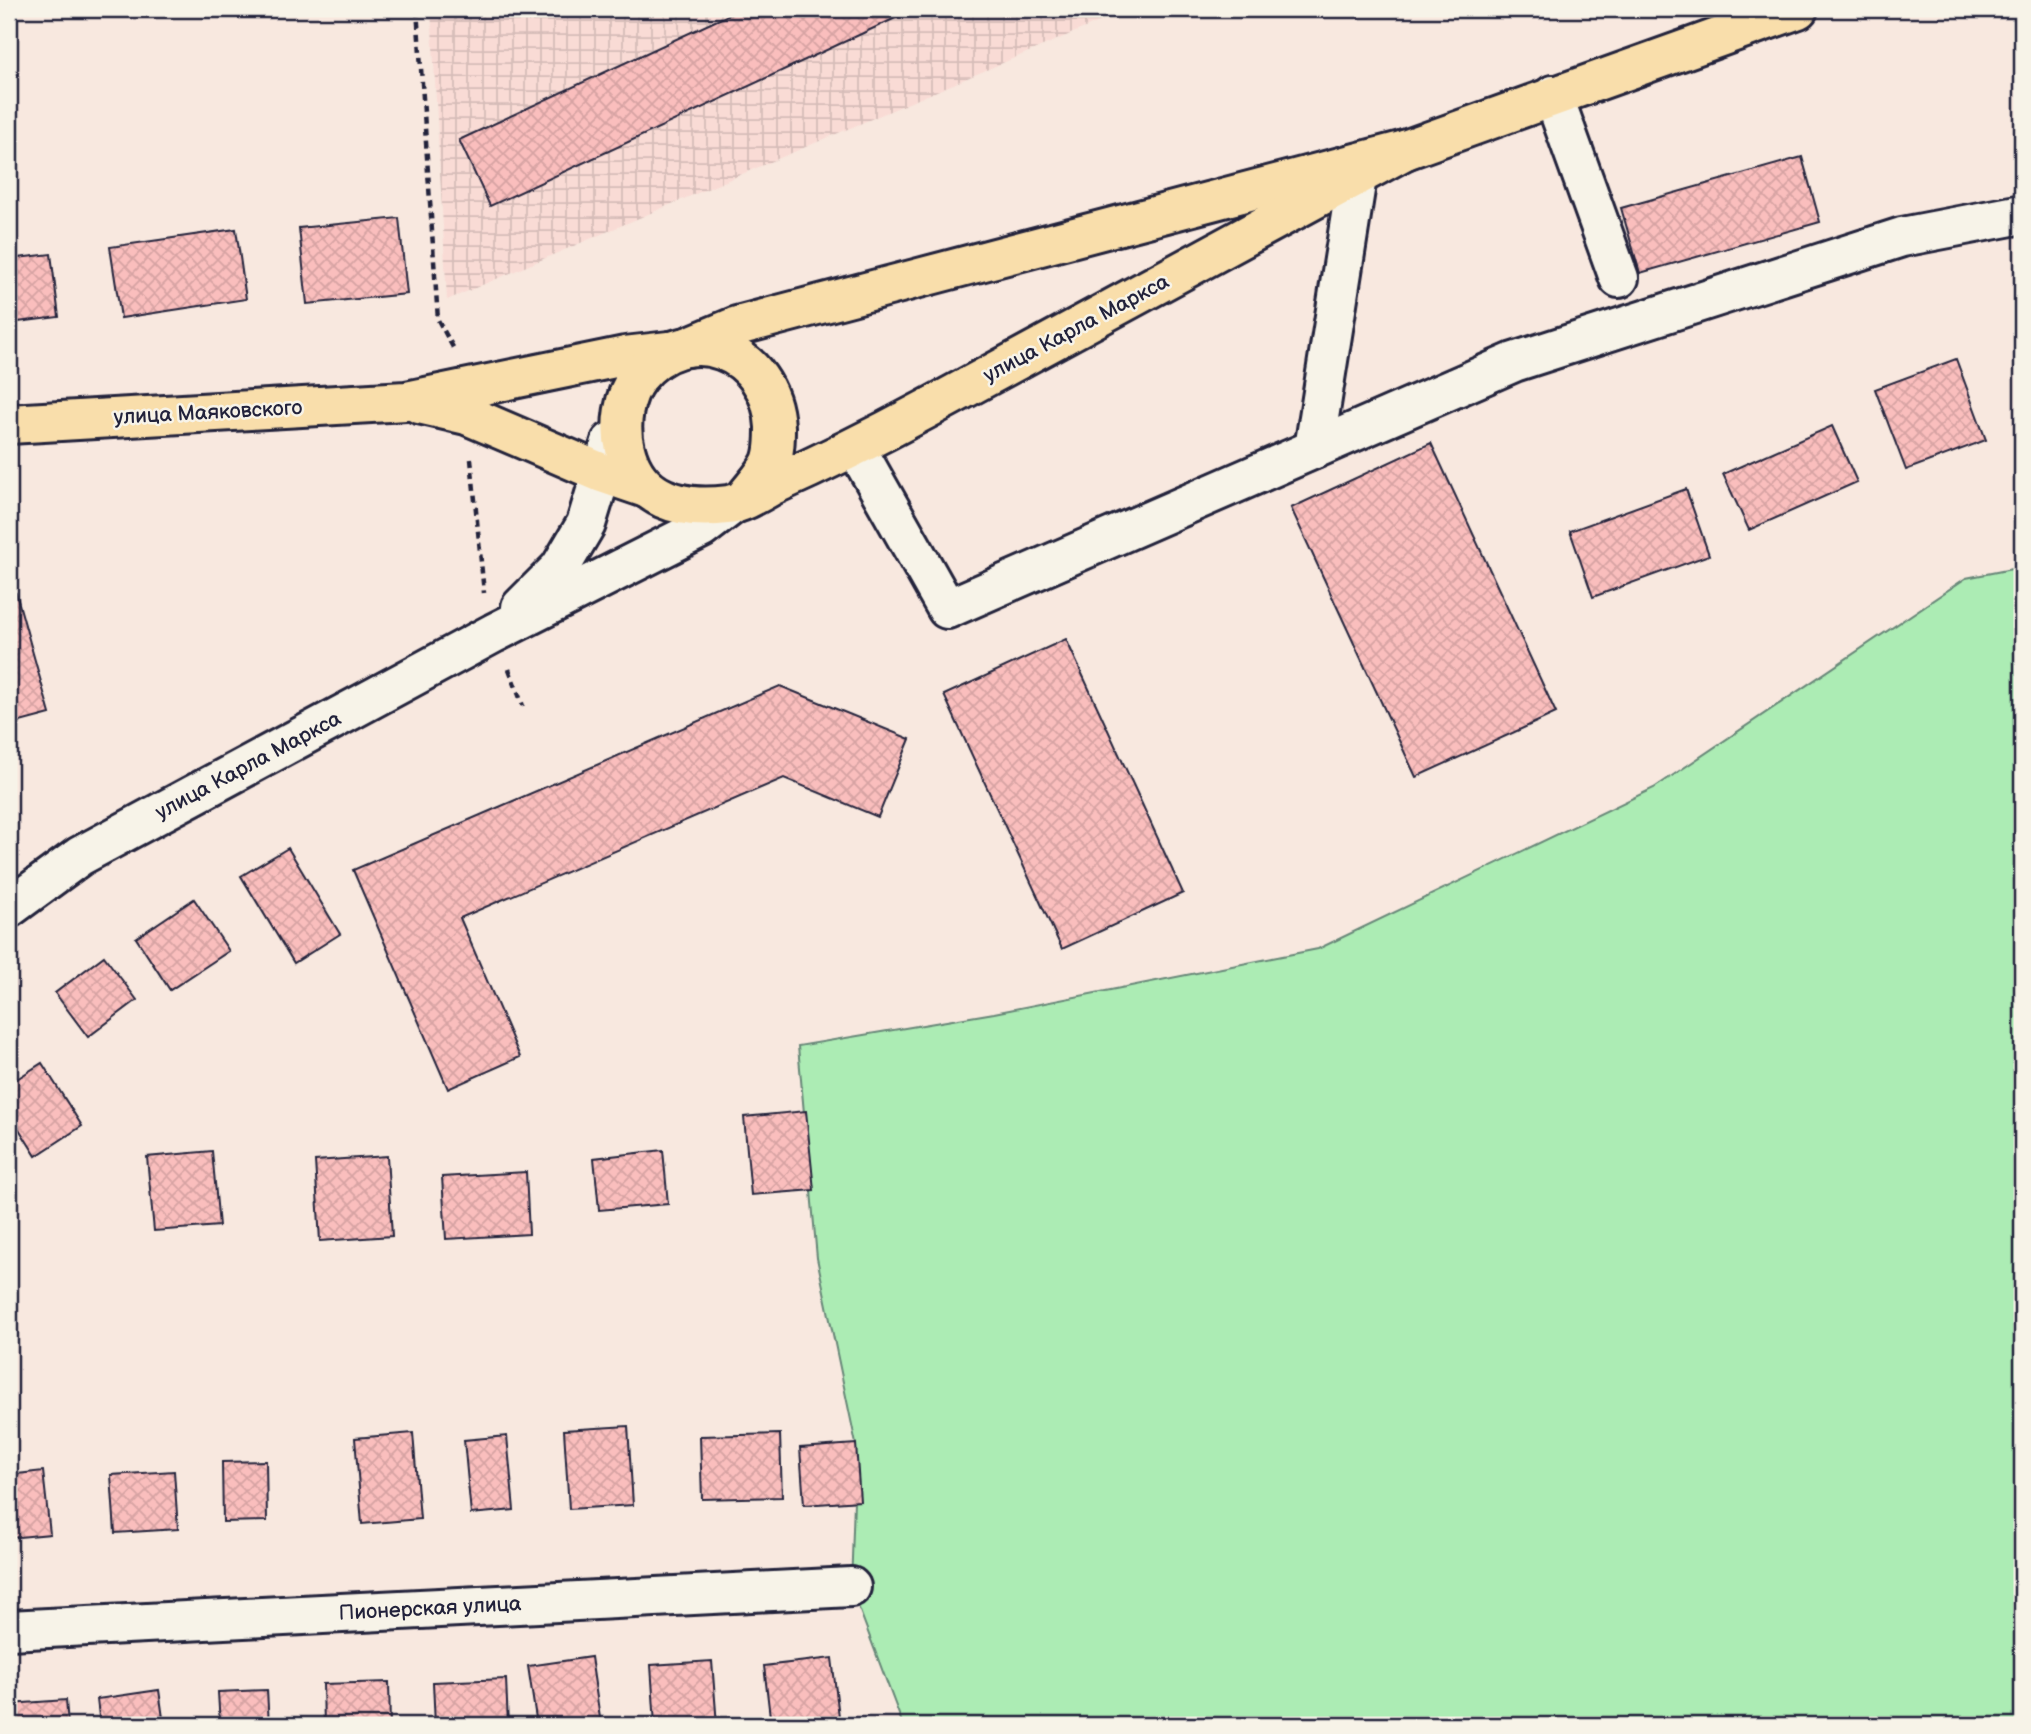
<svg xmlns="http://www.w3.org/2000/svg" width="2031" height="1734" font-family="'Balsamiq Sans',sans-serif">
	<defs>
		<pattern id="industrial-grid" width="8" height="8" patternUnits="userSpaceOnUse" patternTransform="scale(1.75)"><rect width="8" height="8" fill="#f9dbd5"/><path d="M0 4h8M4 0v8" fill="none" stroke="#d5bcb8"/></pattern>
		<pattern id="building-cross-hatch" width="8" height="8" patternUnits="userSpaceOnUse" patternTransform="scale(1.75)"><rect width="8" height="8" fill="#fabebd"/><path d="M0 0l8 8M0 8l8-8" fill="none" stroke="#d6a3a3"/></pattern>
	</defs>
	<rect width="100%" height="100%" fill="#f8e8df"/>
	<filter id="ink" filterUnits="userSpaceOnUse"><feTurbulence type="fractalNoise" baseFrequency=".0143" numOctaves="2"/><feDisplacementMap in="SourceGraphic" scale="14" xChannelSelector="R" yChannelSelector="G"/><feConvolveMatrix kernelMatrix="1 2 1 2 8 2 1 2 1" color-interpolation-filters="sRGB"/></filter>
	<g filter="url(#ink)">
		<polygon fill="url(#industrial-grid)" points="431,9 1129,9 447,300"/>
		<polygon fill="#acecb4" stroke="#678778" stroke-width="2" points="2022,567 2022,1725 903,1725 851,1587 856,1444 817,1258 798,1046 994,1013 1318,949 1654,788 1966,578"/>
		<g fill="url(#building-cross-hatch)" stroke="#22223b" stroke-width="2">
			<polygon points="741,9 915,9 490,206 459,140"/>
			<polygon points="1080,9 1103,9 1083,17"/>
			<polygon points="1802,157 1820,222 1640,273 1621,208"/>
			<polygon points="399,218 407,294 307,304 299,228"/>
			<polygon points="236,229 246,299 121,318 110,247"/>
			<polygon points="51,254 59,317 9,323 9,259"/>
			<polygon points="1956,359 1986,440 1906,470 1875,389"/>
			<polygon points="1832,426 1857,482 1749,530 1723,474"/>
			<polygon points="1431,443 1556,713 1416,777 1291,508"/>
			<polygon points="1686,489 1709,555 1593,597 1570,531"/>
			<polygon points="16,593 50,714 9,725 9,595"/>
			<polygon points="1066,639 1183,893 1062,949 944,695"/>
			<polygon points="780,686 910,739 878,817 784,778 460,918 520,1057 448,1089 353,870"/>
			<polygon points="288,848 340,934 294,963 241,876"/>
			<polygon points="194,899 229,951 170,990 136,938"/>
			<polygon points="104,956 137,1000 88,1037 55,993"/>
			<polygon points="42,1063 82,1126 36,1156 9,1113 9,1084"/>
			<polygon points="806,1111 814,1190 751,1195 744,1117"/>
			<polygon points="663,1150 668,1204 599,1210 594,1158"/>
			<polygon points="212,1151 219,1226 154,1231 147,1157"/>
			<polygon points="387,1156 392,1236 320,1241 315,1161"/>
			<polygon points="526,1172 529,1234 446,1239 442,1177"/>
			<polygon points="628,1426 633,1505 569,1509 564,1430"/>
			<polygon points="413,1433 420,1519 362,1524 355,1438"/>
			<polygon points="780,1434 782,1497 702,1499 700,1436"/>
			<polygon points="507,1436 514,1510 471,1514 464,1440"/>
			<polygon points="856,1444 860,1501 804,1505 800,1448"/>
			<polygon points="266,1461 267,1521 223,1522 222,1462"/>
			<polygon points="43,1471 50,1534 9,1538 9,1475"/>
			<polygon points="174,1471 178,1529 115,1533 111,1475"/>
			<polygon points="591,1657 601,1725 537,1725 528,1666"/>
			<polygon points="832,1658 840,1725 771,1725 764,1666"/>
			<polygon points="712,1661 717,1725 655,1725 651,1665"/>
			<polygon points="506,1679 508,1725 435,1725 433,1682"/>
			<polygon points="389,1682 390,1725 324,1725 323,1684"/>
			<polygon points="159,1690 164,1725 100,1725 97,1699"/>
			<polygon points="267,1690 269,1725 220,1725 218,1692"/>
			<polygon points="66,1700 68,1725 12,1725 10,1704"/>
		</g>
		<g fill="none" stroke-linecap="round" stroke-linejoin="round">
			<g stroke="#22223b" stroke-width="44">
				<g id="minor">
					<polyline points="1553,95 1619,278"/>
					<polyline points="856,448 947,609 1514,362 1902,237 2022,214"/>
					<polyline points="1314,449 1357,177"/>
					<polyline points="521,607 560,568 586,524 611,442"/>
					<polyline points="9,908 80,856 494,633 702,528 732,505"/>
					<polyline points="9,1630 851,1587"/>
				</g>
			</g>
			<g stroke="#22223b" stroke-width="44">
				<g id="major">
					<polyline points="687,347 737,326 1405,150 1798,9"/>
					<polyline points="419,404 467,415 602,473 646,488"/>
					<polyline points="9,424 406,401 625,356 669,351"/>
					<path d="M744,499c8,-11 20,-23 26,-35 5,-10 5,-27 5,-37 -4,-77 -89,-110 -137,-50 -15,19 -19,49 -13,72 12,51 56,62 103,56 15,-2 32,-13 45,-20 52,-23 102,-48 152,-75 160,-86 320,-172 480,-260"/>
				</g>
			</g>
			<g stroke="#22223b" stroke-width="4.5" stroke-dasharray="7 5" stroke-linecap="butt">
				<polyline points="417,9 438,320 455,351"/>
				<polyline points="471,459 484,593"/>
				<polyline points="509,669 523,706"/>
			</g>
			<use href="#minor" stroke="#f7f3e8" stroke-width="38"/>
			<use href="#major" stroke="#f9deab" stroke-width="38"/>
		</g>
	</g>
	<g text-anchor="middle" stroke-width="5" stroke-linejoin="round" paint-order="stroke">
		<g font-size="21" fill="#22223b" stroke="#f7f3e8">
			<text transform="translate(1076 328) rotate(-28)" y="7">улица Карла Маркса</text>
			<text transform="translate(208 412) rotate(-3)" y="7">улица Маяковского</text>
			<text transform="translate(248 765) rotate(-28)" y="7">улица Карла Маркса</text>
			<text transform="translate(430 1608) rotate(-3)" y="7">Пионерская улица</text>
		</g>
	</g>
	<rect width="2031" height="1734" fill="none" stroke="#f7f3e8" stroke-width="35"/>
	<rect x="18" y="18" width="1996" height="1699" fill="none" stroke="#22223b" stroke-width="2.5" filter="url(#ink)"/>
</svg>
